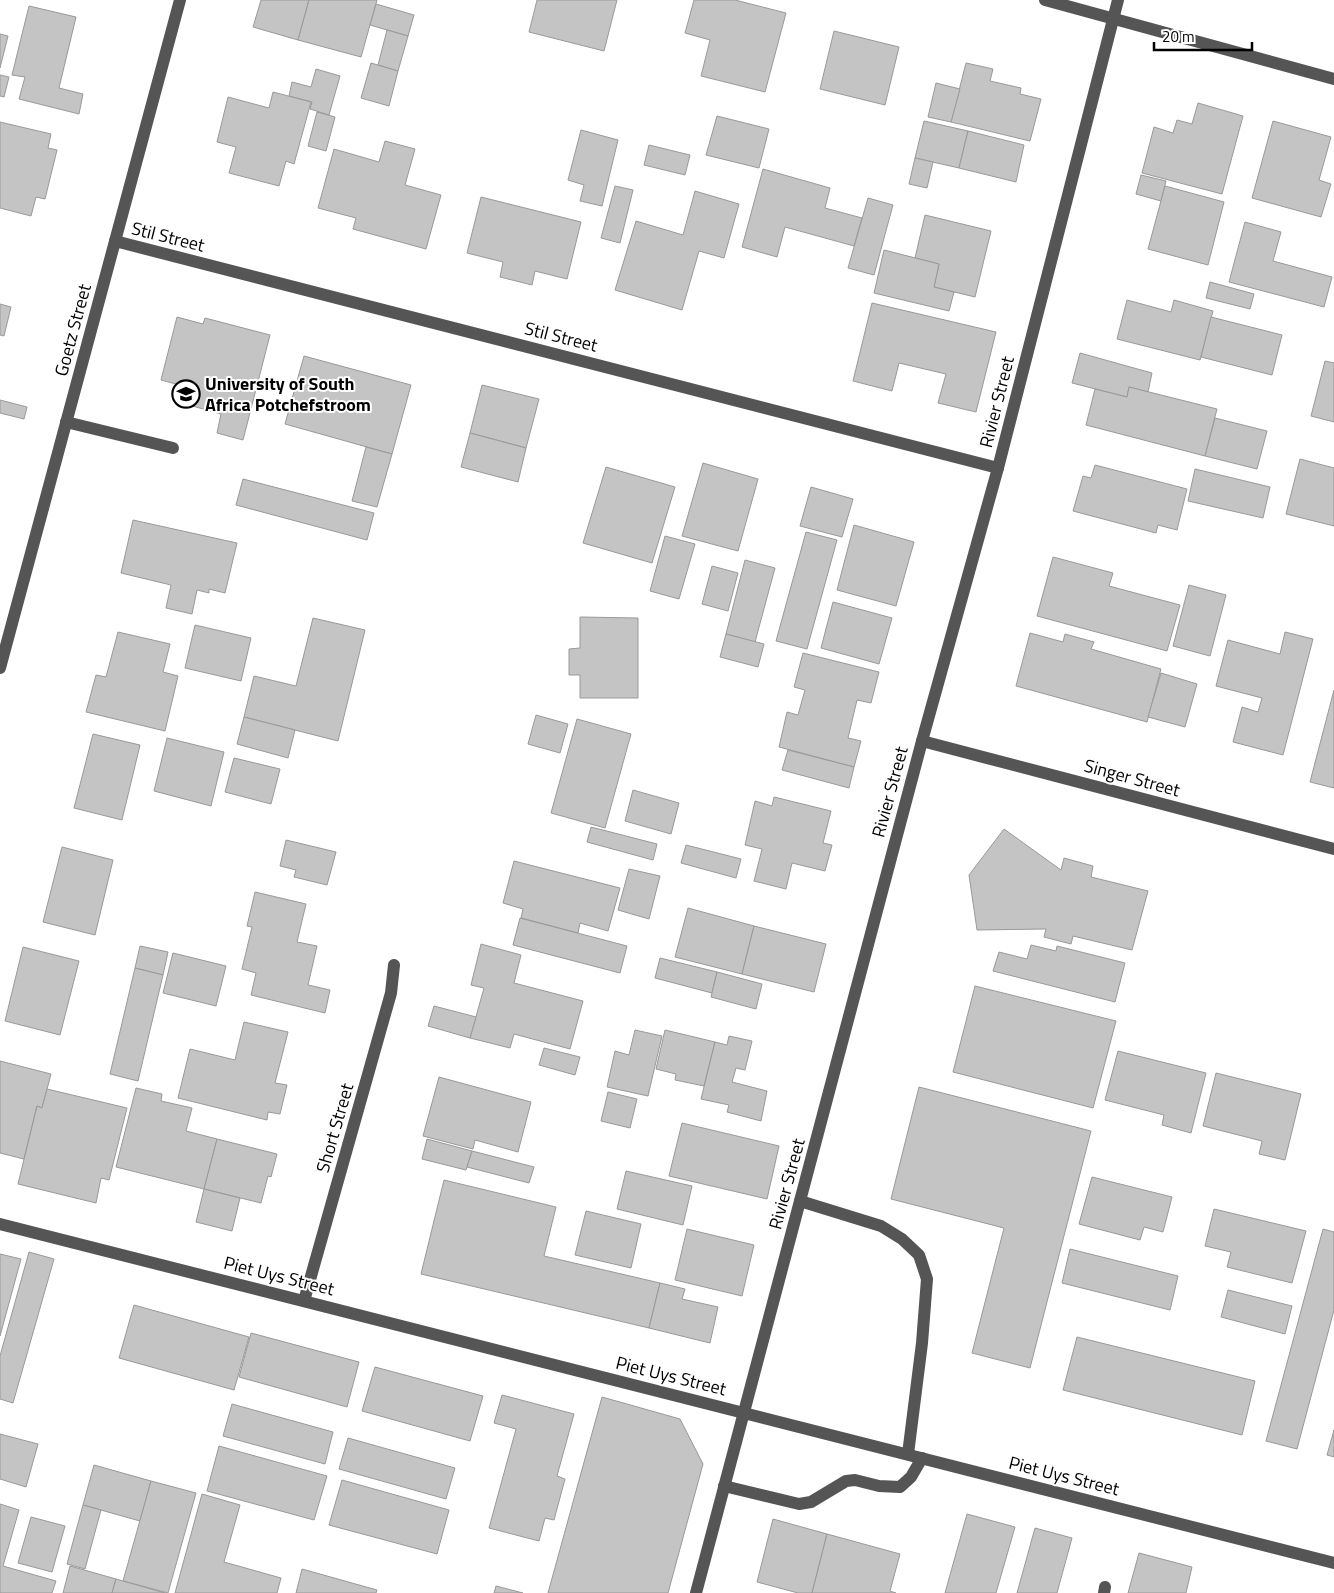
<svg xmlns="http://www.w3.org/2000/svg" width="1334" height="1593" font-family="'Titillium Web',sans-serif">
	<rect width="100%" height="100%" fill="#fff"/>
	<g fill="#c4c4c4" stroke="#999">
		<polygon points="261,0 309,0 298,40 253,27"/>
		<polygon points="309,0 377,0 361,57 298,40"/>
		<polygon points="537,0 617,0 604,51 529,32"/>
		<polygon points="694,0 735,0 786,13 765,92 701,76 710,40 685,33"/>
		<polygon points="376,4 414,15 408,36 370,25"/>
		<polygon points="29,6 76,17 59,88 83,94 79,114 19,99 25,77 12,75"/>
		<polygon points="387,30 408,36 398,71 378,65"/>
		<polygon points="834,31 899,47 885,105 820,89"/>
		<polygon points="0,34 8,36 0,68"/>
		<polygon points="371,63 398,71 389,106 361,98"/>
		<polygon points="966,63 993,69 990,81 1021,88 1020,94 1041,99 1030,141 951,122"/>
		<polygon points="316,69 340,76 329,115 310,109 312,102 289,96 292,82 311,87"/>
		<polygon points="0,75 9,77 4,97 0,96"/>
		<polygon points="936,83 960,89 951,122 928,117"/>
		<polygon points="273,92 311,102 294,164 286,161 279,186 229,173 236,147 217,142 228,97 269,108"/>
		<polygon points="1198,103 1243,116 1222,194 1142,173 1154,127 1173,133 1177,120 1192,124"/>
		<polygon points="317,112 335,117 326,151 308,146"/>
		<polygon points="717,116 769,129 759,168 706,155"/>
		<polygon points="924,121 968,131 959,168 915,158"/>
		<polygon points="1273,121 1331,137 1319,180 1331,184 1321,217 1252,198"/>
		<polygon points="0,122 51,134 48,148 57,150 45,199 36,197 31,216 0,208"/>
		<polygon points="581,130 618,140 602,206 580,201 584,185 568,180"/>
		<polygon points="968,131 1024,145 1016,182 959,168"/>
		<polygon points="385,141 415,149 405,185 441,195 426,249 353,229 356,218 318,208 334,149 379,162"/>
		<polygon points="649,145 690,155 685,175 644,165"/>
		<polygon points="915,158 933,162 927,188 909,184"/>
		<polygon points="763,169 830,188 825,208 862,218 854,246 785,227 777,257 742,247"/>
		<polygon points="1141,175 1166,181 1161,201 1136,194"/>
		<polygon points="615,186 633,190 620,243 601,238"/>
		<polygon points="1165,186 1224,202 1208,265 1148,249"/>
		<polygon points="695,191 739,204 724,258 699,251 682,310 615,290 636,221 683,235"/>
		<polygon points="481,197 581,222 567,279 535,271 532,285 500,277 503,262 467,253"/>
		<polygon points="868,198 893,205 874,275 848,268"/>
		<polygon points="925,215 991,231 975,297 934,287 939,264 915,258"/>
		<polygon points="1245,222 1281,232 1273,261 1332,277 1324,307 1229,282"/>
		<polygon points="884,250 939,264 934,287 954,292 949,311 874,293"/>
		<polygon points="1210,282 1254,294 1250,309 1206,298"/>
		<polygon points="1127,300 1171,312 1174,300 1213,311 1200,360 1117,339"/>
		<polygon points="872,303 996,332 976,412 938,403 946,374 899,363 892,391 853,381"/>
		<polygon points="0,304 11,307 4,336 0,335"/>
		<polygon points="177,317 203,324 205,318 270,335 243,440 217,433 221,414 189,405 191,395 182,392 183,386 161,380"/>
		<polygon points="1211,317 1282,335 1272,375 1201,357"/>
		<polygon points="1080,353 1152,373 1148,392 1129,387 1127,397 1072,383"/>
		<polygon points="304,356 411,385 392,454 285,424"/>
		<polygon points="1325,361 1334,363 1334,422 1311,416"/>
		<polygon points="482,385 539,399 526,448 470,433"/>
		<polygon points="1129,387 1217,409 1205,456 1086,425 1095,389 1127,397"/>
		<polygon points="0,400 27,407 24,419 0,413"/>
		<polygon points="1215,418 1267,431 1257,469 1205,456"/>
		<polygon points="470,433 526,448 518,482 461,467"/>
		<polygon points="366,447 392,454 377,507 352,501"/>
		<polygon points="1300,459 1334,468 1334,526 1286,514"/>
		<polygon points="703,463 758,479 738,551 682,536"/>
		<polygon points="1095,465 1187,489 1177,530 1158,525 1156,533 1073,511 1083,476 1091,478"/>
		<polygon points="606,467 675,487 652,563 583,543"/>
		<polygon points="1195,469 1270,487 1263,518 1188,501"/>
		<polygon points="243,479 374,513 367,540 236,505"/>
		<polygon points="811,487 853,499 842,537 800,526"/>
		<polygon points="133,520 237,543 225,593 209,589 209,593 197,590 192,614 166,608 171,585 121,573"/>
		<polygon points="854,525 914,542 896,606 837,590"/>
		<polygon points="806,532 837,540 807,649 776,641"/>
		<polygon points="665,536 695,544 679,599 650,591"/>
		<polygon points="1053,557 1113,573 1109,586 1180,605 1167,651 1037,616"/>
		<polygon points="745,560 775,568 755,642 726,634"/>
		<polygon points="712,566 738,573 728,611 702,604"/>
		<polygon points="1189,585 1226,595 1210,656 1173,646"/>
		<polygon points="833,602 892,618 879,664 821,648"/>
		<polygon points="580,617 638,618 638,698 580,698 580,675 569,675 569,649 580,648"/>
		<polygon points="313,618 365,630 338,741 244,717 254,676 296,686"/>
		<polygon points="195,625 251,638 241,681 185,668"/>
		<polygon points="118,632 170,644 163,672 178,676 165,731 86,712 96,675 106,677"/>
		<polygon points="1285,632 1313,639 1283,755 1233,742 1242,707 1258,712 1262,698 1216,686 1228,640 1280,654"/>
		<polygon points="1030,633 1063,642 1065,634 1094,642 1091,649 1161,669 1147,722 1016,686"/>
		<polygon points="726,634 764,644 758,667 720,657"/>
		<polygon points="803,653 879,672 871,703 857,700 848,738 861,741 854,767 779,747 787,712 798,715 805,690 794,687"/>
		<polygon points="1161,673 1197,684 1185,727 1148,717"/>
		<polygon points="1334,690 1334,788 1310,782"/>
		<polygon points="536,715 568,724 560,753 528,744"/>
		<polygon points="244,717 295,730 288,758 237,744"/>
		<polygon points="577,719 631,734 605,828 551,813"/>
		<polygon points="93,734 140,745 122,820 74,808"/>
		<polygon points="167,738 224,752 211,806 154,791"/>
		<polygon points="788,750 854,767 849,788 782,770"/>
		<polygon points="234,758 280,769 271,804 225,792"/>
		<polygon points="633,790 679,803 671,834 625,821"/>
		<polygon points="774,797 831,811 823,843 832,845 825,871 792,863 786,889 754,881 762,849 745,845 755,801 772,806"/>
		<polygon points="591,827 657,844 653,860 587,842"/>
		<polygon points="1004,829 1061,870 1064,858 1093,866 1091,877 1148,891 1132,950 1073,936 1071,944 1044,937 1046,929 977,930 969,875"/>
		<polygon points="286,840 336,852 327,885 294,877 296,870 280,866"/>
		<polygon points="686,845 741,859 736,878 681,863"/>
		<polygon points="62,847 113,860 95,935 43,922"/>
		<polygon points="514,861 620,888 608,931 580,923 578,933 521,918 523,909 503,903"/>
		<polygon points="629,869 660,876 649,919 618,910"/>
		<polygon points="255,892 306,904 297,942 317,946 308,985 330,990 325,1013 251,995 256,973 242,969 252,927 247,926"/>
		<polygon points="688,908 754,926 742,974 675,957"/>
		<polygon points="520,918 627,946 620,973 513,945"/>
		<polygon points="754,926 826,944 814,992 742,974"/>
		<polygon points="481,944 521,955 514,983 583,1001 570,1049 514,1034 510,1048 470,1038 484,988 471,985"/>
		<polygon points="1031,945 1056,951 1057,946 1125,963 1115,1002 993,971 999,952 1027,959"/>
		<polygon points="140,946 168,952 163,975 135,968"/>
		<polygon points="23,947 79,961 60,1035 5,1021"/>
		<polygon points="173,953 226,966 216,1006 163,993"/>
		<polygon points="660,958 717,972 712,993 655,978"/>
		<polygon points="135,968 163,975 138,1081 110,1074"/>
		<polygon points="717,972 762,984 756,1009 711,997"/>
		<polygon points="975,986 1116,1021 1093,1108 953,1072"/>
		<polygon points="434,1006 476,1017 470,1038 428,1026"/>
		<polygon points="244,1022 288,1032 275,1083 287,1085 280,1114 268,1112 267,1120 178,1098 190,1049 235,1060"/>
		<polygon points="635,1030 662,1036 648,1096 607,1087 615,1051 629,1055"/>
		<polygon points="665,1030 715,1042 704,1086 675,1080 676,1074 656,1069"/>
		<polygon points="729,1036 752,1041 745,1070 736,1068 732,1082 767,1091 761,1121 727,1112 729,1105 701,1099 715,1042 727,1045"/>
		<polygon points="544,1048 580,1057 575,1075 539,1065"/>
		<polygon points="1118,1051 1206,1073 1191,1133 1162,1125 1164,1115 1105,1100"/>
		<polygon points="0,1061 51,1074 42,1108 37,1106 24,1159 0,1153"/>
		<polygon points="1216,1073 1301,1094 1285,1160 1259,1154 1262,1141 1203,1126"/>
		<polygon points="439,1077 531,1102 518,1152 475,1140 473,1149 423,1136"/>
		<polygon points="919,1087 1091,1131 1030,1368 972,1353 1004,1228 891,1199"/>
		<polygon points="136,1088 162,1094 161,1101 192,1108 186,1131 217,1139 204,1189 116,1167"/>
		<polygon points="47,1089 127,1108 109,1180 101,1178 96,1203 18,1184 37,1106 42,1108"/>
		<polygon points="608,1092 637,1099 630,1128 601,1121"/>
		<polygon points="682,1123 779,1146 767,1199 669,1176"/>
		<polygon points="217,1139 277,1154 271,1177 268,1176 261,1203 204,1189"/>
		<polygon points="427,1139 472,1151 466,1170 422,1159"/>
		<polygon points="472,1151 534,1167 529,1183 467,1167"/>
		<polygon points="626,1171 692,1186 683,1225 617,1209"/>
		<polygon points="1092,1177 1172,1197 1163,1232 1144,1227 1140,1240 1079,1224"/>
		<polygon points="444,1180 556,1207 544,1256 660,1283 649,1328 421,1274"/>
		<polygon points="204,1189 240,1198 232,1231 196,1222"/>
		<polygon points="1214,1209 1306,1231 1292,1283 1227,1267 1231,1252 1205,1246"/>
		<polygon points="586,1211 641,1224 631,1268 575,1255"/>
		<polygon points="687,1229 754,1245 742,1296 675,1280"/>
		<polygon points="1323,1229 1334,1232 1334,1310 1297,1449 1266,1441"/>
		<polygon points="1070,1249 1178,1276 1170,1310 1062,1283"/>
		<polygon points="29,1252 54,1259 13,1403 0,1399 0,1356"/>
		<polygon points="0,1254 21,1259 0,1336"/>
		<polygon points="660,1283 685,1289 682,1299 718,1307 710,1343 649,1328"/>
		<polygon points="1228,1290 1292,1306 1285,1334 1221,1317"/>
		<polygon points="134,1305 249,1337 234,1390 119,1358"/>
		<polygon points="251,1333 359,1362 347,1407 239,1377"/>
		<polygon points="1077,1337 1255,1381 1242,1435 1063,1390"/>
		<polygon points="375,1367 483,1396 470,1441 362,1411"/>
		<polygon points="502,1395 574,1414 557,1476 565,1479 554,1520 545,1518 539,1541 489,1528 516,1429 494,1423"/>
		<polygon points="602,1397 680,1419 703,1464 668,1593 548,1593"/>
		<polygon points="232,1404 333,1432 325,1464 223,1436"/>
		<polygon points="1334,1430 1334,1457 1327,1455"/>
		<polygon points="0,1434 38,1444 26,1487 0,1479"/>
		<polygon points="348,1438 455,1468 446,1499 339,1469"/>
		<polygon points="219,1446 327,1476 314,1520 207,1491"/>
		<polygon points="94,1465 151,1481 140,1521 83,1505"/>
		<polygon points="342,1480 449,1510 437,1554 329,1525"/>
		<polygon points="151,1481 196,1493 168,1593 123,1581"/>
		<polygon points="202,1494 240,1505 224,1562 281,1578 277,1593 175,1593"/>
		<polygon points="0,1504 19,1510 3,1566 56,1581 52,1593 0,1593"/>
		<polygon points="83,1505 101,1510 85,1569 67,1564"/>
		<polygon points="967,1514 1015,1527 996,1593 945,1593"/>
		<polygon points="31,1517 65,1526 52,1572 18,1563"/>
		<polygon points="773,1519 827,1534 812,1593 798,1593 757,1582"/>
		<polygon points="1035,1528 1072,1538 1057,1593 1017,1593"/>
		<polygon points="827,1534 900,1554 890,1591 896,1593 812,1593"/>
		<polygon points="1139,1553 1192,1567 1186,1593 1128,1593"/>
		<polygon points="70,1566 116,1579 112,1593 63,1593"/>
		<polygon points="302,1569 377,1590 376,1593 296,1593"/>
		<polygon points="116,1579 165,1593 112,1593"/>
		<polygon points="496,1586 523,1593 494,1593"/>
	</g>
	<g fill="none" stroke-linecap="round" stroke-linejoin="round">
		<g stroke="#555" stroke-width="12">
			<polyline points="1045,0 1334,79"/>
			<polyline points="115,241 998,468"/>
			<polyline points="66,422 173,448"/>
			<polyline points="0,668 180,0"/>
			<polyline points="922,741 1334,849"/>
			<polyline points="800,1201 881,1226 902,1239 919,1255 927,1279 922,1343 908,1454"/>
			<polyline points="0,1224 1334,1563"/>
			<polyline points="304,1301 391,993 394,965"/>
			<polyline points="724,1486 799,1504 811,1502 846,1481 855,1480 879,1486 900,1487 911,1477 922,1458"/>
			<polyline points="696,1593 922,741 998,468 1118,0"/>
			<polyline points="1104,1593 1105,1587"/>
		</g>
	</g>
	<defs>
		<g id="university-ring" transform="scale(1.4375)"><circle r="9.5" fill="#fff" stroke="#000" stroke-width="1.5"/><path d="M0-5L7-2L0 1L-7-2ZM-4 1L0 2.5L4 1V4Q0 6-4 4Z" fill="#000"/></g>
	</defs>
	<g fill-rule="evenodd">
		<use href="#university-ring" x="186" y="394"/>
	</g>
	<g text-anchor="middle" stroke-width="4" stroke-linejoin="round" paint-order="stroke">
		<g font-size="18" fill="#000" stroke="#fff">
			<text transform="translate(168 237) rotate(14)" y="6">Stil Street</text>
			<text transform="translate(73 330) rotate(-75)" y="6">Goetz Street</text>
			<text transform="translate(561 337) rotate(14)" y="6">Stil Street</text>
			<text transform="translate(997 402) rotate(-76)" y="6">Rivier Street</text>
			<text transform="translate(1132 778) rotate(15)" y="6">Singer Street</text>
			<text transform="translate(890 792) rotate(-75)" y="6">Rivier Street</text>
			<text transform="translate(335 1128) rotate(-74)" y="6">Short Street</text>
			<text transform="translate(787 1184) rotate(-75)" y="6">Rivier Street</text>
			<text transform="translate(279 1276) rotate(14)" y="6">Piet Uys Street</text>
			<text transform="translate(671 1376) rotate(14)" y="6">Piet Uys Street</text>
			<text transform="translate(1064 1476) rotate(14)" y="6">Piet Uys Street</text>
		</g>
		<g font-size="18" font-weight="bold" fill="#000" stroke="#fff" text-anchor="start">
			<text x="205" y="390">University of South<tspan x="205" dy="21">Africa Potchefstroom</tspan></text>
		</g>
	</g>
	<path d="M1154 42v8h98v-8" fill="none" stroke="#000000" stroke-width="2.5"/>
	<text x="1162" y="42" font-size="15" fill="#000000" stroke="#ffffff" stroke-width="4" paint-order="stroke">20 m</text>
</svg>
